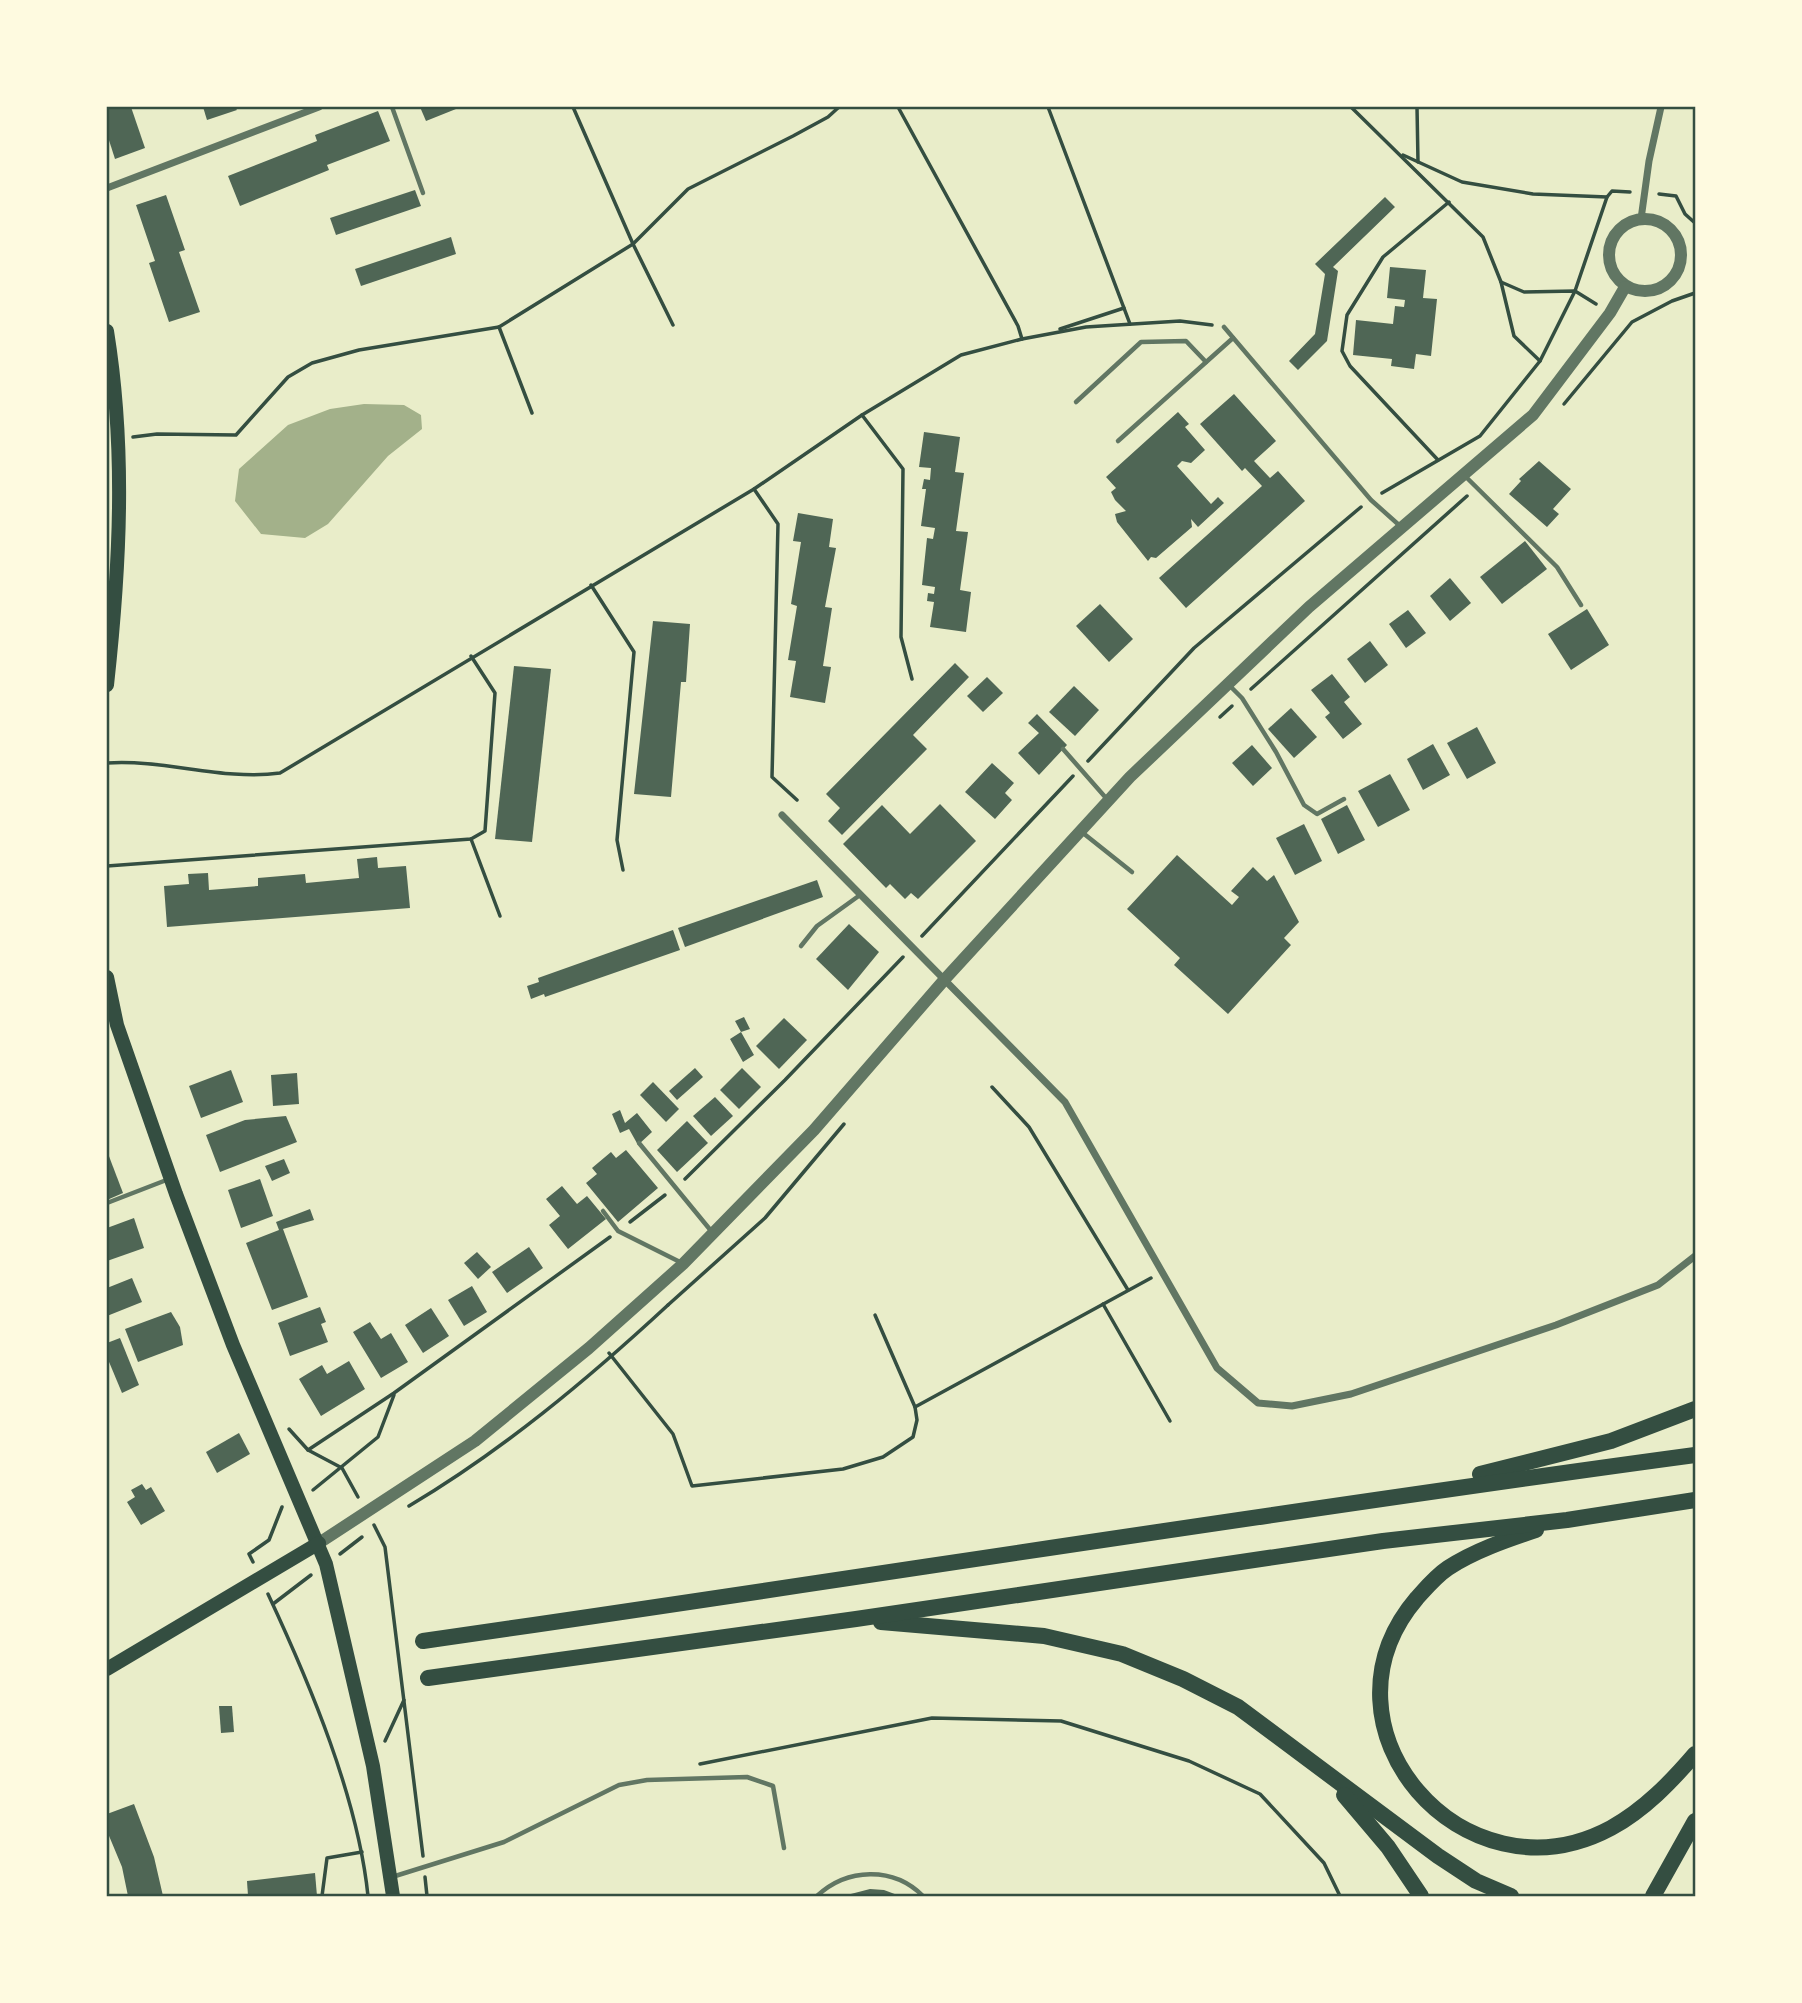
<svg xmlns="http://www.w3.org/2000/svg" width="1802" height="2003" font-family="Mulish,sans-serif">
	<rect width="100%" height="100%" fill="#e9edc9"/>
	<polygon fill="#a3b18a" points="364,404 404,405 421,415 422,429 388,456 328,524 305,538 261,534 235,501 239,469 288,425 330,409"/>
	<g fill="#4f6655">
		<polygon points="107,107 131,107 145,148 115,159 107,134"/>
		<polygon points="203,107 235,107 237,110 207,120"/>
		<polygon points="420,107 461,107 426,121"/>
		<polygon points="378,111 390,141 327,165 329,170 240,206 228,176 317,141 315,135"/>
		<polygon points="415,190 421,206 336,235 330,218"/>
		<polygon points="166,195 185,250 179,252 200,312 169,322 149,263 155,261 136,205"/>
		<polygon points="1385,197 1395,207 1333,267 1338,271 1327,341 1298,370 1289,361 1315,334 1325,274 1315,264"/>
		<polygon points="451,237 456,254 361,286 355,269"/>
		<polygon points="1390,267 1426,270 1423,298 1437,299 1431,356 1416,354 1414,369 1391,366 1392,359 1353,355 1356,320 1393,324 1395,306 1404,307 1405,300 1387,298"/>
		<polygon points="1234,394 1276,441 1254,461 1270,478 1278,471 1305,501 1186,608 1159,578 1262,486 1245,468 1242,471 1200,424"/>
		<polygon points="1178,412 1189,424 1185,427 1205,450 1191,463 1182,461 1177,466 1211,504 1218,497 1224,503 1198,527 1191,519 1192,527 1156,558 1151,557 1148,561 1117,522 1115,514 1126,511 1115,500 1111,492 1116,488 1106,477"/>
		<polygon points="924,432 960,437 955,472 964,473 956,531 968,532 960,590 971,592 966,632 930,627 934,602 927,601 928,593 934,594 935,587 922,585 927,538 933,539 935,528 921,526 926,489 922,489 924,479 930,480 931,468 919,467"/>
		<polygon points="1539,461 1571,489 1553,509 1559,514 1547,527 1509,494 1521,481 1519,479"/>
		<polygon points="798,513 833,519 829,547 836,548 825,607 832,608 823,666 831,667 825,703 790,697 796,661 788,660 797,606 791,604 801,542 793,541"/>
		<polygon points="1525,541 1547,569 1502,604 1480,577"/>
		<polygon points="1450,578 1471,603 1450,621 1430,596"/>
		<polygon points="1100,604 1133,639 1109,662 1076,626"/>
		<polygon points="1587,609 1609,645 1571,670 1548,634"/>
		<polygon points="1408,610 1426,633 1406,648 1389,624"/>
		<polygon points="653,621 690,624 686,682 681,682 671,797 634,794"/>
		<polygon points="1370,641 1388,665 1365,683 1347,659"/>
		<polygon points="955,663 969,677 913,735 927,749 842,835 828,821 840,808 826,794"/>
		<polygon points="514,666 551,669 532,842 495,839"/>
		<polygon points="1332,674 1350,697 1344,702 1362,724 1343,739 1325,717 1330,713 1311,690"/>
		<polygon points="987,677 1003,693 983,712 967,696"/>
		<polygon points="1074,686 1099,710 1075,736 1049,712"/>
		<polygon points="1291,708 1317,737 1294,758 1268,729"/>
		<polygon points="1037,714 1067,745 1039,775 1018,753 1039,733 1028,723"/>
		<polygon points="1477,727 1496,763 1467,779 1447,743"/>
		<polygon points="1433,744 1450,775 1423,790 1407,759"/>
		<polygon points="1252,745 1272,768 1253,786 1232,763"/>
		<polygon points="992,763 1014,783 1005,793 1012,800 995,819 965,792"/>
		<polygon points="1390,774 1410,810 1378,827 1358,791"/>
		<polygon points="940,804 976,841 918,899 911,893 905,899 890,884 886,888 843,844 882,805 910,834"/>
		<polygon points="1347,805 1365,840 1338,854 1321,819"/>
		<polygon points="1304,824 1322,861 1295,875 1276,838"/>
		<polygon points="1177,855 1232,905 1239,897 1231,891 1253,867 1267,881 1274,875 1299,922 1284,938 1291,945 1228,1014 1174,965 1180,958 1127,909"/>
		<polygon points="377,857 378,868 406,866 410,908 167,927 164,886 189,884 188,874 208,873 209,890 258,886 258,878 305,874 306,883 359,878 357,859"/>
		<polygon points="817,880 823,897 685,947 678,928"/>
		<polygon points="849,924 879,952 848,990 816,959"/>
		<polygon points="673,930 680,950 545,997 544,994 531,999 527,986 539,982 538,978"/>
		<polygon points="744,1017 750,1029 741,1032 754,1055 743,1062 730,1039 741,1032 735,1021"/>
		<polygon points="784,1018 807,1040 779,1069 756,1046"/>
		<polygon points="695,1068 703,1077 677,1100 669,1091"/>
		<polygon points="742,1068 761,1087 739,1109 720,1090"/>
		<polygon points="231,1070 243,1102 201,1118 189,1086"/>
		<polygon points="297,1073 299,1104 273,1106 271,1075"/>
		<polygon points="653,1082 679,1109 666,1122 640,1095"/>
		<polygon points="715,1097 733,1116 711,1136 693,1116"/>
		<polygon points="620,1110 625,1123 637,1113 652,1132 638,1145 629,1129 620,1133 612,1114"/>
		<polygon points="286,1116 297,1142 220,1172 206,1135 245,1120"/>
		<polygon points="687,1121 708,1143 677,1172 657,1150"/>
		<polygon points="626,1150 658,1188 618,1222 586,1183 597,1174 592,1168 611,1152 616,1158"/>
		<polygon points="107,1151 123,1193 107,1200"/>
		<polygon points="284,1159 290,1173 272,1181 265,1166"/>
		<polygon points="260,1179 273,1216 241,1228 228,1190"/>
		<polygon points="562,1186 577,1204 587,1196 606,1219 568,1249 549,1225 560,1216 546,1199"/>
		<polygon points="310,1209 314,1220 283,1229 308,1297 272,1310 246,1243 279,1230 276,1222"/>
		<polygon points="134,1218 144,1248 107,1261 107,1228"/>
		<polygon points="529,1247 543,1268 507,1293 492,1272"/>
		<polygon points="477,1252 491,1267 478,1279 464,1263"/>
		<polygon points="132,1278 142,1302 107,1316 107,1288"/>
		<polygon points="472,1286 487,1312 464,1326 448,1300"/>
		<polygon points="320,1307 326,1322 321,1324 328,1342 290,1356 278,1323"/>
		<polygon points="431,1308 449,1336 423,1353 405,1325"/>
		<polygon points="171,1312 180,1327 183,1345 138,1362 125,1329"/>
		<polygon points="370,1322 381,1339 391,1333 408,1362 381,1378 353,1332"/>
		<polygon points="120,1338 139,1385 122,1393 107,1357 107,1343"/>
		<polygon points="349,1361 365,1389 321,1416 299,1379 322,1365 327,1374"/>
		<polygon points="239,1433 250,1454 217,1473 206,1452"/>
		<polygon points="142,1484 146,1490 151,1487 165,1511 141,1525 127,1502 135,1497 131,1490"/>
		<polygon points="219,1706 232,1706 234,1732 221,1733"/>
		<polygon points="134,1804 154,1857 163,1896 128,1896 122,1867 107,1831 107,1814"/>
		<polygon points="315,1873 317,1896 248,1896 247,1881"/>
		<polygon points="870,1889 884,1890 900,1896 843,1896"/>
	</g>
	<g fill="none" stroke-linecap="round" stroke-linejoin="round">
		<g stroke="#344e41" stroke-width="3.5">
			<polyline points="573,107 633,244 673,325"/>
			<polyline points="898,107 1018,326 1022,339"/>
			<polyline points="1048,107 1130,324"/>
			<polyline points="1351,107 1483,237 1501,282 1514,336 1540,361"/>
			<polyline points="1417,107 1418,162"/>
			<polyline points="1403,155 1462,182 1533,194 1607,197"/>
			<polyline points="1659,194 1676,196 1685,214 1695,223"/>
			<polyline points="1501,282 1524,292 1575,291 1596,304"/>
			<polyline points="499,327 532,413"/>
			<polyline points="1060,329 1124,308"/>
			<polyline points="1564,404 1632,322 1672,301 1695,293"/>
			<polyline points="862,415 903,469 901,637 912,679"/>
			<polyline points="133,437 157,434 236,435 288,377 312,363 359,350 499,327 633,244 688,189 793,136 828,117 839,107"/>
			<polyline points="1438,460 1350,366 1342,351 1347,315 1383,257 1449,202"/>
			<polyline points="754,489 778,524 772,777 797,800"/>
			<polyline points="1382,493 1480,436 1540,361 1575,291 1607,197 1612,191 1630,192"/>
			<polyline points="591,585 634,652 617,840 623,870"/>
			<polyline points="1251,689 1467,496"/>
			<polyline points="1220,717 1232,706"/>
			<polyline points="1088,761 1194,648 1361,507"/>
			<path d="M107,763c58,-4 116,18 173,10l474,-284 108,-74 99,-60 61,-16 64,-12 94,-6 32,4"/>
			<polyline points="471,839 500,916"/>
			<polyline points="107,866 471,839 485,831 495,693 471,656"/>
			<polyline points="922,936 1073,776"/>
			<polyline points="992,1087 1029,1127 1128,1290"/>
			<polyline points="685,1179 785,1080 903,957"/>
			<polyline points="630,1222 665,1195"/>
			<polyline points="1103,1304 1170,1421"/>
			<polyline points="668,1305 765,1218 844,1124"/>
			<polyline points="875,1315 915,1407"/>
			<polyline points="609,1353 673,1434 692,1486 843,1469 883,1457 913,1437 917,1420 915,1407 1151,1278"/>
			<polyline points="289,1429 308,1450 342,1468 358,1497"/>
			<polyline points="308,1450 394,1393 610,1237"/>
			<polyline points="313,1490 378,1437 394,1395"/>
			<path d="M409,1506c94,-56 178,-126 259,-201"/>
			<polyline points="374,1525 385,1547 423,1856"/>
			<polyline points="340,1554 362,1537"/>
			<polyline points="253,1562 249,1554 269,1540 282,1507"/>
			<path d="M268,1594c42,90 90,204 100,302"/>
			<polyline points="273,1604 311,1575"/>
			<polyline points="385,1741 404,1700"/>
			<polyline points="700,1764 932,1718 1061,1721 1189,1761 1260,1794 1324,1863 1340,1896"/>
			<polyline points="425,1877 427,1896"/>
			<polyline points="107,1895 107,1896"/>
			<polyline points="322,1896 327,1858 362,1852"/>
		</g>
		<g stroke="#617663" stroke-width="4.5">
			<polyline points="392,107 423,193"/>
			<polyline points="1224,327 1371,500 1399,525"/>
			<polyline points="1076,402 1141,342 1186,341 1206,362"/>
			<polyline points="1118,441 1233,338"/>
			<polyline points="1464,475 1557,567 1581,605"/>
			<polyline points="1230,686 1242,698 1276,752 1304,805 1317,814 1344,799"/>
			<polyline points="1063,749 1106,798"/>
			<polyline points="1083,833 1132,872"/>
			<polyline points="801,946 817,926 860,895"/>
			<polyline points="639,1143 712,1232"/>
			<polyline points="107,1203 169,1179"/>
			<polyline points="603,1211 618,1231 680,1262"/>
			<polyline points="392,1877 504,1842 619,1785 647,1780 747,1777 773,1786 784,1848"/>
			<path d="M817,1896c30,-28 76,-30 106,0"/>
		</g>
		<g stroke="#617663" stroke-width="7">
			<polyline points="107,188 319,107"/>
			<polyline points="1641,219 1649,161 1661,107"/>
			<polyline points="782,815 1065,1102 1217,1368 1258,1403 1292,1406 1351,1394 1556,1325 1658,1285 1695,1256"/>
		</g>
		<g stroke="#617663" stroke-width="12">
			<circle cx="1645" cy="255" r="36"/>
			<polyline points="319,1543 475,1441 589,1348 683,1264 814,1130 945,979 1130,777 1309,607 1533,415 1610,313 1625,287"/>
		</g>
		<g stroke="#344e41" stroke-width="14">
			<path d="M107,331c19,118 13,235 0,354"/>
			<polyline points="107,977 117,1025 176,1194 233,1345 326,1564 373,1766 393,1896"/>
			<polyline points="107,1669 319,1543"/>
		</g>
		<g stroke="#344e41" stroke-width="16">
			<polyline points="1480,1474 1611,1441 1695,1409"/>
			<path d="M1536,1530c-30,10 -62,21 -88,38 -12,8 -22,20 -31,30 -110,129 47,309 194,230 33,-18 60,-46 84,-74"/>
			<polyline points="881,1622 1044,1636 1122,1654 1183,1679 1238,1707 1438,1856 1476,1881 1511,1896"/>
			<path d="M423,1641c425,-61 848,-129 1272,-186"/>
			<polyline points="428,1678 856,1619 1383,1541 1567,1520 1695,1500"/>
			<polyline points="1344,1795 1388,1847 1421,1896"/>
			<polyline points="1653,1896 1695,1821"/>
		</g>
	</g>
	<rect width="1802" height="2003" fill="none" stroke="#fefae0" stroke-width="217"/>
	<rect x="108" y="108" width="1586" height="1787" fill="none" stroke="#344e41" stroke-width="2.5"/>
</svg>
